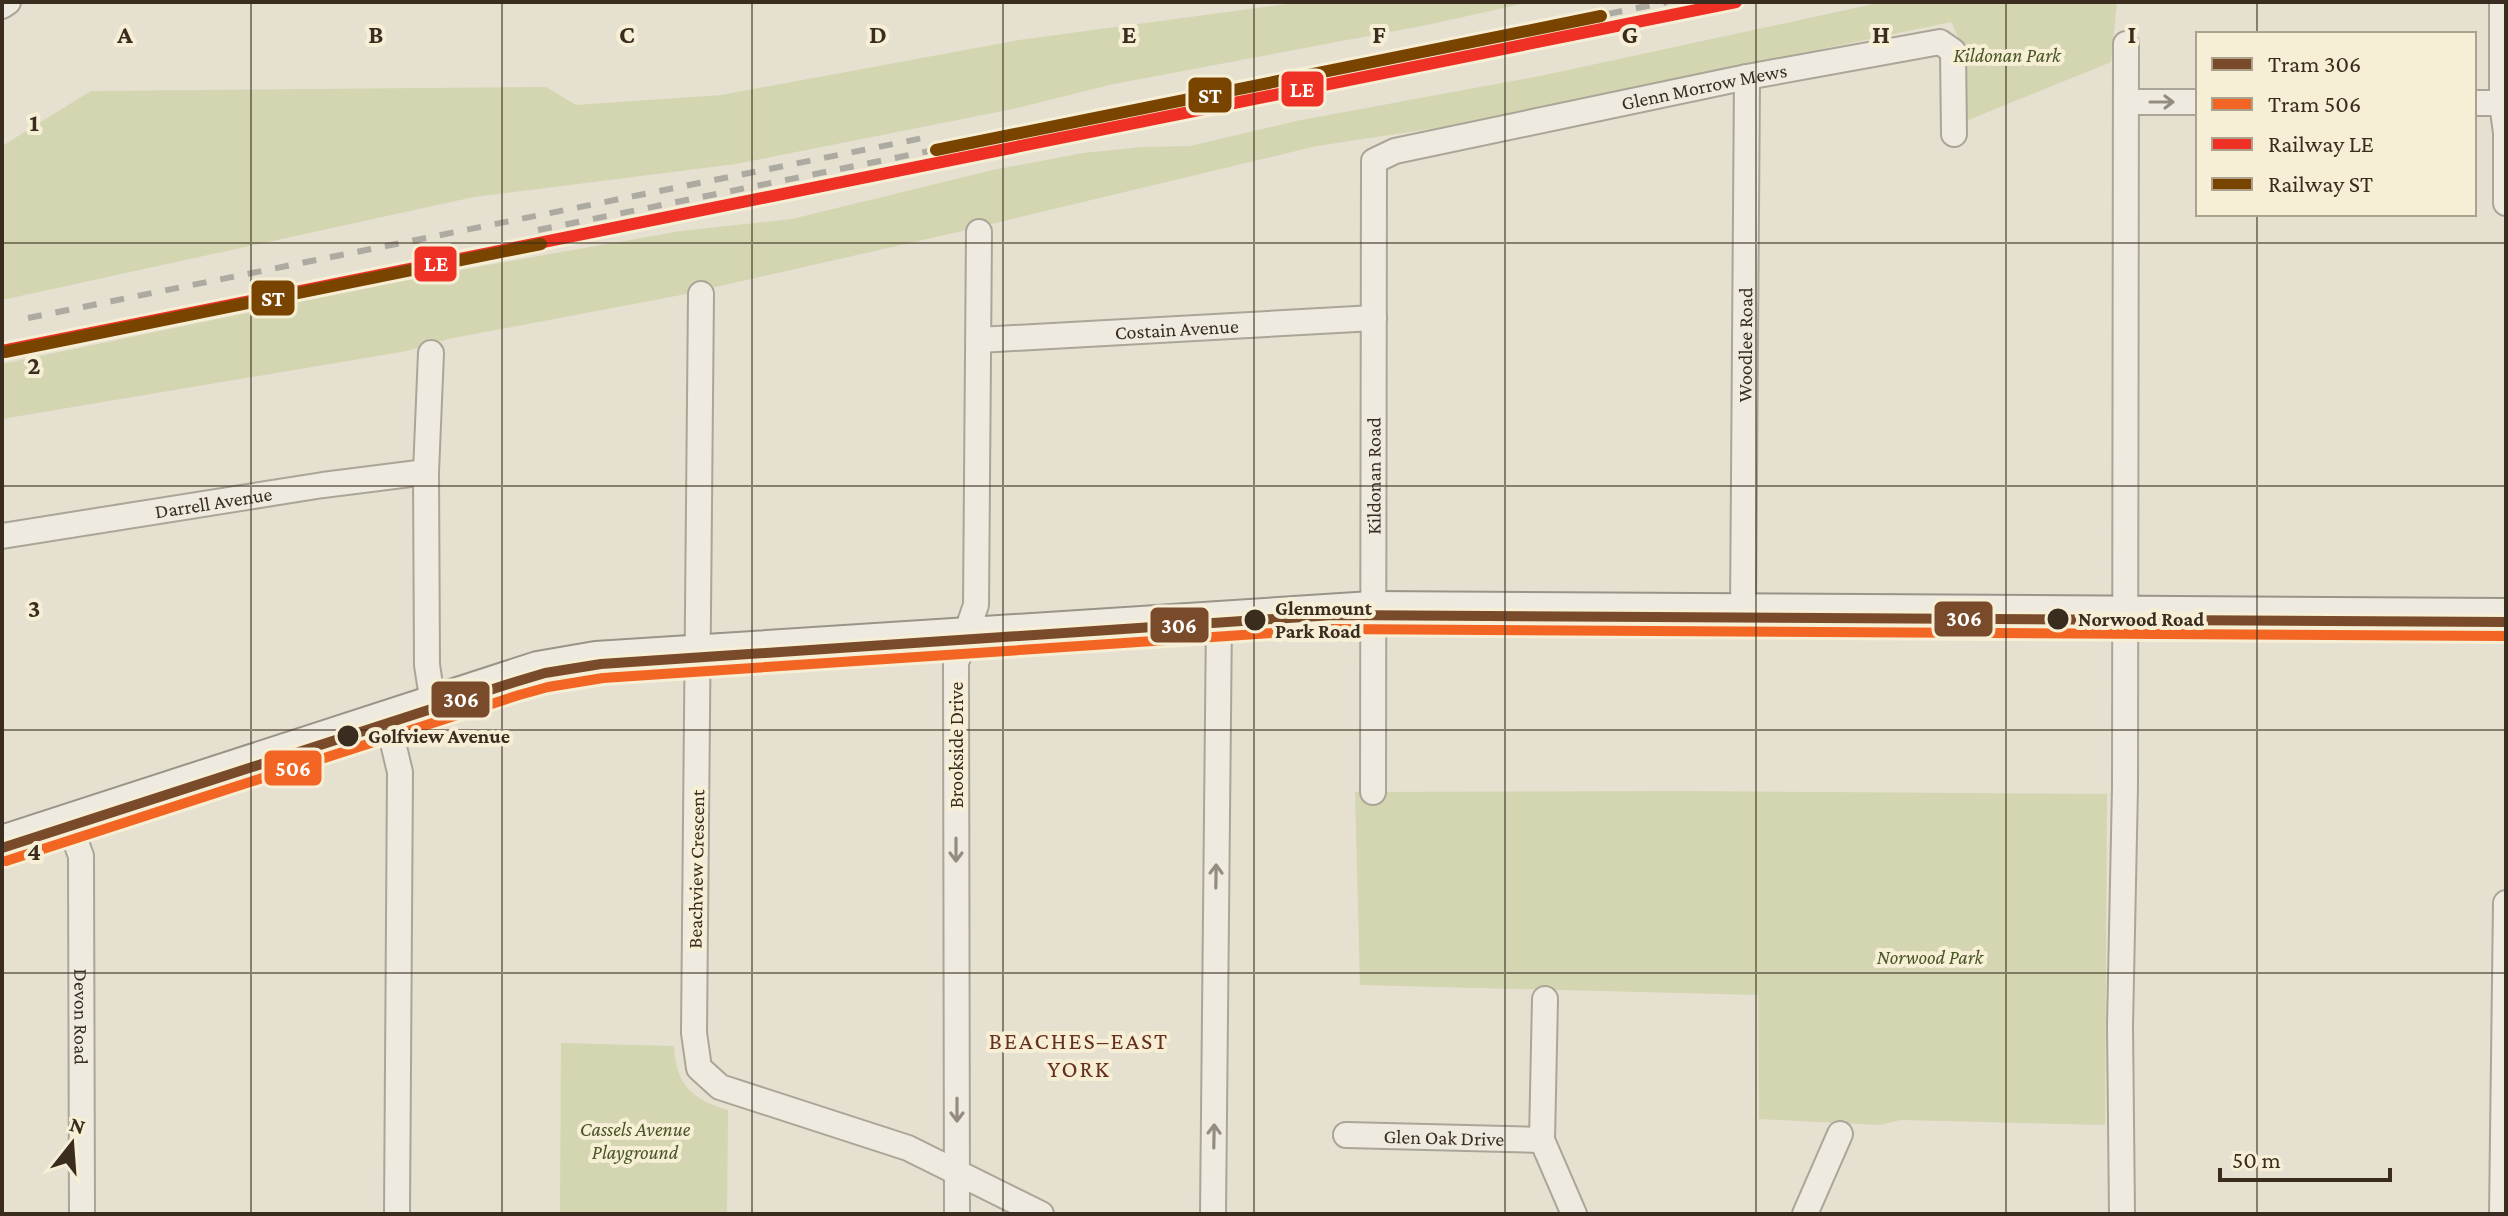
<svg xmlns="http://www.w3.org/2000/svg" width="2508" height="1216" font-family="'Crimson Pro',serif">
	<rect width="100%" height="100%" fill="#e5e0cf"/>
	<g fill="#d3d6b1">
		<polygon points="1302,2 1531,2 1427,25 1114,84 1013,109 736,164 474,197 2,300 2,146 91,91 546,87 576,105 721,95 1019,40"/>
		<polygon points="1883,2 2117,2 2111,62 1966,121 1960,99 1961,43 1951,22 1469,123 1317,146 958,232 681,295 448,339 407,351 2,419 2,364 414,278 681,231 792,219 993,170 1083,153 1142,147 1190,146 1296,121 1545,75"/>
		<polygon points="1685,791 2107,794 2105,1125 1900,1120 1881,1125 1759,1119 1758,995 1360,985 1355,792"/>
		<path d="M561,1043l113,3c2,40 18,53 54,64l-1,104h-167z"/>
	</g>
	<g fill="none" stroke-linecap="round" stroke-linejoin="round">
		<g stroke="#aba597" stroke-width="28">
			<g id="minor">
				<polyline points="2502,2 2502,103 2506,133 2506,203"/>
				<polyline points="2,6 8,2"/>
				<polyline points="2127,102 2198,102"/>
				<polyline points="2474,103 2506,103"/>
				<polyline points="701,294 694,1033 699,1068 720,1087 908,1148 1041,1214"/>
				<path id="s1" d="M979,340l395,-22"/>
				<polyline points="431,353 426,472 427,665 433,704"/>
				<path id="s2" d="M2,536l321,-51 103,-13"/>
				<path id="s3" d="M1743,611l4,-534"/>
				<polyline points="387,718 400,772 397,1214"/>
				<path id="s4" d="M1373,792l1,-631 21,-10 352,-74 193,-35 13,9 1,83"/>
				<path id="s5" d="M68,821l13,35 1,358"/>
				<polyline points="1545,999 1542,1140 1574,1214"/>
				<path id="s6" d="M1346,1135l196,5"/>
				<polyline points="957,1214 956,663 976,605 979,232"/>
				<polyline points="1213,1214 1219,617"/>
				<polyline points="1805,1214 1840,1134"/>
				<polyline points="2122,1214 2120,1026 2125,787 2126,44"/>
				<polyline points="2502,1214 2506,903"/>
			</g>
		</g>
		<g stroke="#9a9488" stroke-width="38">
			<polyline id="secondary" points="2,843 538,669 596,659 1372,609 2506,616"/>
		</g>
		<use href="#minor" stroke="#eeeae0" stroke-width="24"/>
		<use href="#secondary" stroke="#eeeae0" stroke-width="34"/>
		<g stroke="#adaaa1" stroke-width="6" stroke-dasharray="14 14" stroke-linecap="butt">
			<polyline points="538,230 1667,2"/>
			<polyline points="28,318 933,136"/>
		</g>
		<g stroke="#f6eed5" stroke-width="18">
			<polyline id="rail-1" points="2,351 1736,2"/>
		</g>
		<g stroke="#f6eed5" stroke-width="18">
			<g id="rail-2">
				<polyline points="936,150 1601,16"/>
				<polyline points="5,352 541,244"/>
			</g>
		</g>
		<use href="#rail-1" stroke="#ee3124" stroke-width="12"/>
		<use href="#rail-2" stroke="#794400" stroke-width="12"/>
		<g stroke="#f6eed5" stroke-width="16">
			<polyline id="tram-1" points="2,848 515,682 545,673 601,664 1333,615 2506,622"/>
		</g>
		<g stroke="#f6eed5" stroke-width="16">
			<polyline id="tram-2" points="6,861 519,695 548,687 603,678 1333,629 2506,636"/>
		</g>
		<use href="#tram-1" stroke="#7a4b2a" stroke-width="10"/>
		<use href="#tram-2" stroke="#f26522" stroke-width="10"/>
	</g>
	<defs><path id="oneway-shaft" d="M-6 0H5M1.5-3L5.5 0L1.5 3" fill="none" stroke-width="1.6" stroke-linecap="round" stroke-linejoin="round" transform="scale(2)"/></defs>
	<g stroke="#948c80">
		<use href="#oneway-shaft" transform="translate(2162 102)"/>
		<use href="#oneway-shaft" transform="translate(956 850) rotate(90)"/>
		<use href="#oneway-shaft" transform="translate(1216 876) rotate(-89)"/>
		<use href="#oneway-shaft" transform="translate(957 1110) rotate(90)"/>
		<use href="#oneway-shaft" transform="translate(1214 1136) rotate(-89)"/>
	</g>
	<path fill="none" stroke="#3a2d1f" stroke-width="2" stroke-opacity="0.55" d="M251,2v1212M502,2v1212M752,2v1212M1003,2v1212M1254,2v1212M1505,2v1212M1756,2v1212M2006,2v1212M2257,2v32M2257,214v1000M2,243h2504M2,486h2504M2,730h2504M2,973h2504"/>
	<g fill="#3a2d1f" stroke="#f6eed5" stroke-width="3">
		<circle cx="2058" cy="619" r="12"/>
		<circle cx="1255" cy="620" r="12"/>
		<circle cx="348" cy="736" r="12"/>
	</g>
	<g text-anchor="middle" stroke-width="8" stroke-linejoin="round" paint-order="stroke">
		<g font-size="20" font-style="italic" fill="#485625" stroke="#f6eed5">
			<text x="2007" y="62">Kildonan Park</text>
			<text x="1930" y="964">Norwood Park</text>
			<text x="635" y="1136">Cassels Avenue<tspan x="635" dy="23">Playground</tspan></text>
		</g>
		<g font-size="20" fill="#3a2d1f" stroke="#f6eed5">
			<text dy="7" stroke="none"><textPath href="#s4" startOffset="970">Glenn Morrow Mews</textPath></text>
			<text dy="7" stroke="none"><textPath href="#s1" startOffset="198">Costain Avenue</textPath></text>
			<text dy="7" stroke="none"><textPath href="#s3" startOffset="266">Woodlee Road</textPath></text>
			<text dy="7" stroke="none"><textPath href="#s4" startOffset="316">Kildonan Road</textPath></text>
			<text dy="7" stroke="none"><textPath href="#s2" startOffset="214">Darrell Avenue</textPath></text>
			<text transform="translate(956 745) rotate(-90)" y="7">Brookside Drive</text>
			<text transform="translate(696 869) rotate(-89)" y="7">Beachview Crescent</text>
			<text dy="7" stroke="none"><textPath href="#s5" startOffset="198">Devon Road</textPath></text>
			<text dy="7" stroke="none"><textPath href="#s6" startOffset="98">Glen Oak Drive</textPath></text>
		</g>
		<g font-size="20" font-weight="bold" fill="#3a2d1f" stroke="#f6eed5" text-anchor="start">
			<text x="1275" y="615">Glenmount<tspan x="1275" dy="23">Park Road</tspan></text>
			<text x="2078" y="626">Norwood Road</text>
			<text x="368" y="743">Golfview Avenue</text>
		</g>
		<g font-size="24" letter-spacing="2" fill="#67301e" stroke="#f6eed5">
			<text x="1079" y="1049">BEACHES–EAST<tspan x="1079" dy="28">YORK</tspan></text>
		</g>
	</g>
	<g font-size="26" text-anchor="middle" font-weight="bold" fill="#3a2d1f" stroke="#f6eed5" stroke-width="8" stroke-linejoin="round" paint-order="stroke">
		<text x="125" y="43">A</text>
		<text x="376" y="43">B</text>
		<text x="627" y="43">C</text>
		<text x="878" y="43">D</text>
		<text x="1129" y="43">E</text>
		<text x="1379" y="43">F</text>
		<text x="1630" y="43">G</text>
		<text x="1881" y="43">H</text>
		<text x="2132" y="43">I</text>
		<text x="34" y="131">1</text>
		<text x="34" y="374">2</text>
		<text x="34" y="617">3</text>
		<text x="34" y="860">4</text>
	</g>
	<g stroke="#f6eed5" stroke-width="3">
		<rect x="1280" y="70" width="45" height="38" rx="8" fill="#ee3124"/>
		<rect x="1187" y="76" width="46" height="38" rx="8" fill="#794400"/>
		<rect x="413" y="245" width="45" height="38" rx="8" fill="#ee3124"/>
		<rect x="250" y="279" width="46" height="38" rx="8" fill="#794400"/>
		<rect x="1933" y="600" width="61" height="38" rx="8" fill="#7a4b2a"/>
		<rect x="1149" y="606" width="61" height="38" rx="8" fill="#7a4b2a"/>
		<rect x="430" y="680" width="61" height="39" rx="8" fill="#7a4b2a"/>
		<rect x="263" y="749" width="60" height="38" rx="8" fill="#f26522"/>
	</g>
	<g font-size="22" text-anchor="middle" font-weight="bold" fill="#fff">
		<text x="1302" y="97">LE</text>
		<text x="1210" y="103">ST</text>
		<text x="436" y="271">LE</text>
		<text x="273" y="306">ST</text>
		<text x="1964" y="626">306</text>
		<text x="1179" y="633">306</text>
		<text x="461" y="707">306</text>
		<text x="293" y="776">506</text>
	</g>
	<rect width="2508" height="1216" fill="none" stroke="#3a2d1f" stroke-width="8"/>
	<rect x="2196" y="32" width="280" height="184" fill="#f6eed5" stroke="#aba18c" stroke-width="2"/>
	<rect x="2212" y="58" width="40" height="12" fill="#7a4b2a" stroke="#aba18c" stroke-width="2"/>
	<text x="2268" y="72" font-size="24" fill="#3a2d1f">Tram 306</text>
	<rect x="2212" y="98" width="40" height="12" fill="#f26522" stroke="#aba18c" stroke-width="2"/>
	<text x="2268" y="112" font-size="24" fill="#3a2d1f">Tram 506</text>
	<rect x="2212" y="138" width="40" height="12" fill="#ee3124" stroke="#aba18c" stroke-width="2"/>
	<text x="2268" y="152" font-size="24" fill="#3a2d1f">Railway LE</text>
	<rect x="2212" y="178" width="40" height="12" fill="#794400" stroke="#aba18c" stroke-width="2"/>
	<text x="2268" y="192" font-size="24" fill="#3a2d1f">Railway ST</text>
	<g transform="translate(72 1144) rotate(17)" stroke="#f6eed5" stroke-width="6" paint-order="stroke">
	<path d="M0-6L14 30L0 20L-14 30Z" fill="#3a2d1f"/>
	<text y="-12" font-size="22" font-weight="bold" text-anchor="middle" fill="#3a2d1f">N</text>
	</g>
	<path d="M2220 1168v12h170v-12" fill="none" stroke="#3a2d1f" stroke-width="4"/>
	<text x="2232" y="1168" font-size="24" fill="#3a2d1f" stroke="#f6eed5" stroke-width="6" paint-order="stroke">50 m</text>
</svg>
